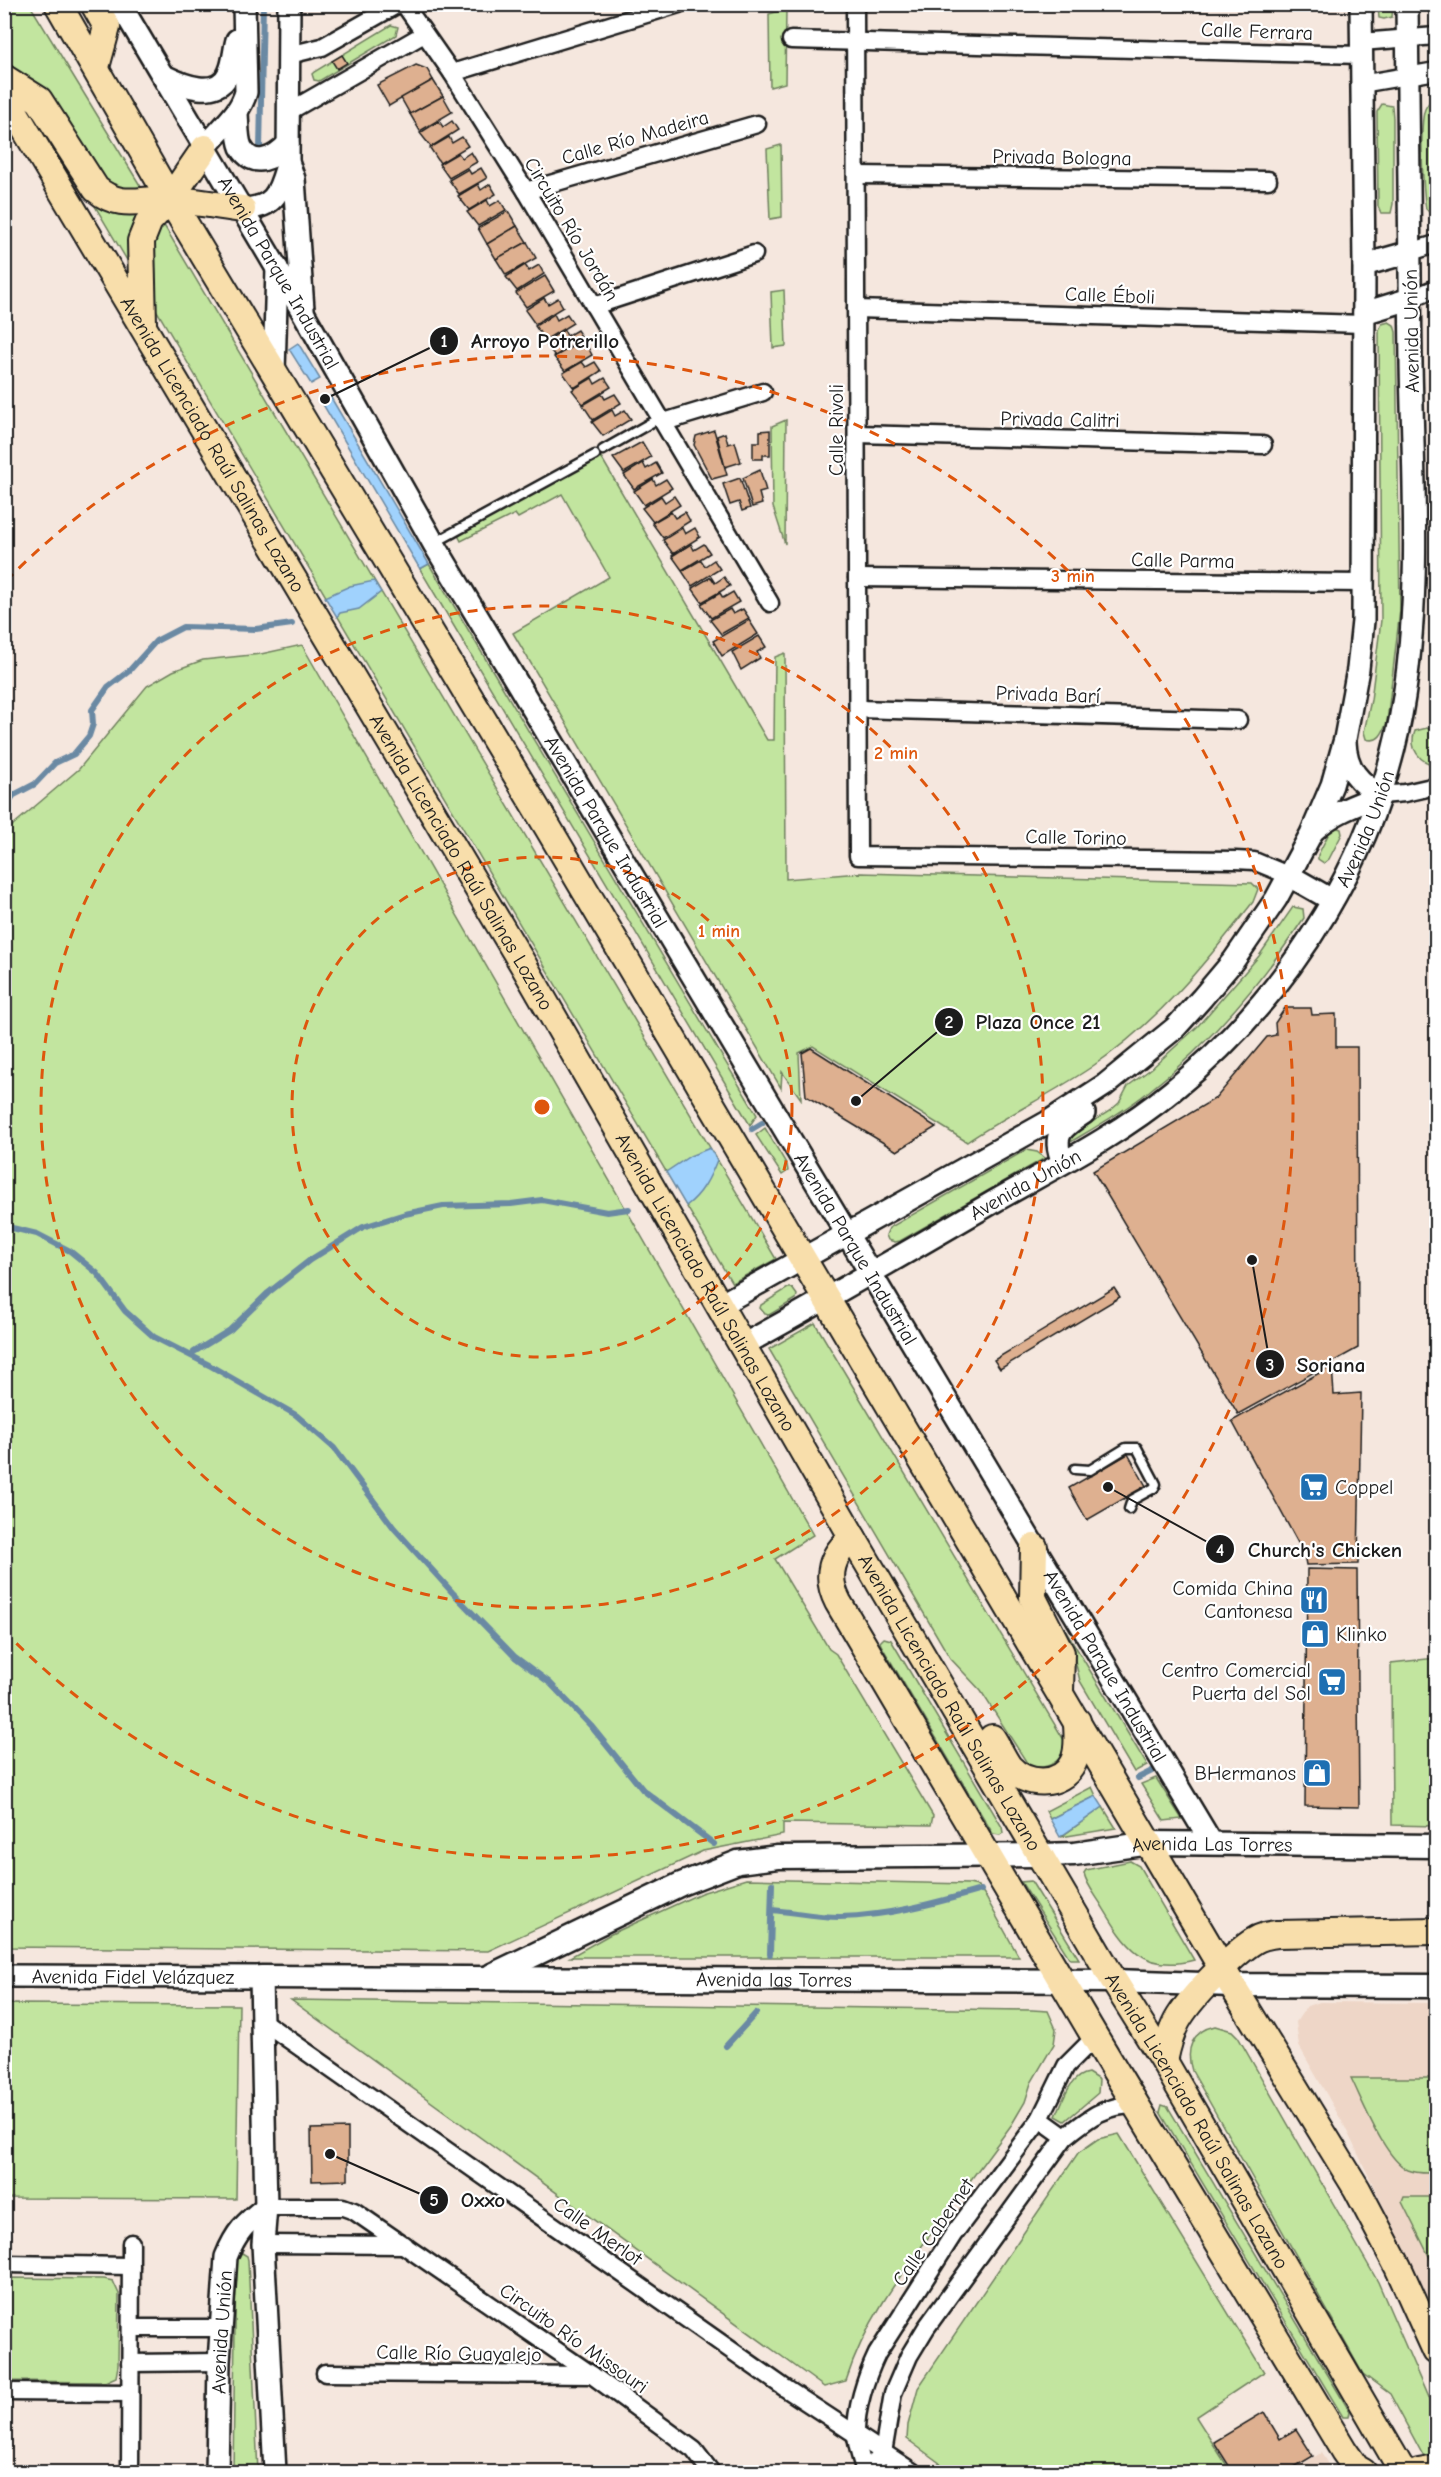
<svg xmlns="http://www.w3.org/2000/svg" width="1441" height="2477" font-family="'Comic Neue',sans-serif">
	<rect width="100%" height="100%" fill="#f5e7de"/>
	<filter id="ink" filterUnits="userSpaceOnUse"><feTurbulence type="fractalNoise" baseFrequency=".0167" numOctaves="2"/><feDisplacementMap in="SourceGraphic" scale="12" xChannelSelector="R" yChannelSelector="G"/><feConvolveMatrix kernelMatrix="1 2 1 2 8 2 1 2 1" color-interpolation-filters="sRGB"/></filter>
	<g filter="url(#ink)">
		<g fill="#eed6c7">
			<polygon points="1320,2002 1436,2003 1436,2315 1344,2125 1299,2046 1296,2022 1307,2006"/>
			<polygon points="1321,2453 1333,2472 1289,2472"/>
		</g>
		<g fill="#c2e59f" stroke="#6f805e" stroke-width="1.5">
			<polygon points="4,5 30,5 149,200 776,1259 732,1283 5,54"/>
			<polygon points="1378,5 1393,5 1392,17 1384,19 1379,18"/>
			<polygon points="786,9 785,83 770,87 769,14"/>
			<polygon points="391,25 398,27 396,35 319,81 314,80 312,74 314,72"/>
			<path d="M1436,94v125l-10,-10c-3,-19 -7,-84 -1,-100 3,-6 7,-10 11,-15z"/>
			<polygon points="1382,104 1392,106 1393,118 1393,204 1391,213 1381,213 1378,206 1377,112"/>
			<polygon points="781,145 782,217 770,219 767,149"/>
			<polygon points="784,290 786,346 773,348 771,292"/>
			<path d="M1389,322l5,3 2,7 4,278 -13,112c-4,11 -8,21 -21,17l-2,-7 7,-32 10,-80 -2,-290 3,-6z"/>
			<polygon points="786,420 785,544 773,507 772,426"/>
			<path d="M601,457l166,283h7l1,-83 10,-4 1,226 74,-6 392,10 6,6 -5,13c-50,64 -95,120 -163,166 -40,27 -83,47 -123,74l-154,-96 -14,7 2,46 -19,-27 -1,16 -268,-455 96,-56 -47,-83 -44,24 -3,-4 -54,27 -3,-6z"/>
			<polygon points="429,564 757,1115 750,1125 420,569"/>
			<polygon points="302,645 813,1535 775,1559 829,1649 836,1654 933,1816 931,1825 783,1823 783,1835 703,1851 488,1951 5,1947 5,835 13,825 79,769 147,686 173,671 203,660 261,654"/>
			<path d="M1427,728l9,5v32c-16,-2 -28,-17 -21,-34z"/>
			<polygon points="1335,827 1341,829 1342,834 1329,859 1324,863 1318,859 1318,855 1331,829"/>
			<path d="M1293,907l10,2 1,9c-43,65 -94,126 -156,174 -25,20 -54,36 -81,52l-3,-4 47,-30 8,-7 9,-17 24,-18 45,-41 62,-71z"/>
			<polygon points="765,1128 787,1165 788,1171 782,1175 756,1135"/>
			<polygon points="1026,1150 1037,1152 1045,1158 900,1241 895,1242 888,1240 886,1235 889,1228"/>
			<polygon points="788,1288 792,1288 797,1295 796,1299 769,1315 765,1314 760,1308 761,1305"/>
			<path d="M815,1323l249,417c2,21 -19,34 -37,23l-46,-72 -31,-33 -181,-309z"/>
			<polygon points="1045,1596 1147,1765 1134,1772 1080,1681 1071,1644"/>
			<polygon points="884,1638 891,1640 1002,1827 1003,1833 1000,1835 993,1834 881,1645 880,1642"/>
			<polygon points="1436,1658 1436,1826 1392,1825 1391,1663"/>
			<polygon points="1156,1778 1182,1819 1164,1821 1141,1784"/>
			<polygon points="1092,1787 1096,1796 1050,1819 1046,1811"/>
			<polygon points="1103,1807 1116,1828 1061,1837"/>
			<path d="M1130,1861l9,5 55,94c-52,14 -69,-16 -92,-54 -6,-10 -16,-22 -18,-33l2,-3z"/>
			<polygon points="746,1879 969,1884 978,1886 984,1894 1019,1957 570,1957 609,1935 701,1893"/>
			<polygon points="1031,1881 1079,1959 1070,1959 1021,1882"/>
			<path d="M291,2000l741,10 16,1 8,18 -2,15 -23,39 -6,19 -13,22c-26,36 -53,71 -79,107 -35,47 -69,93 -87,150l-22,6z"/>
			<polygon points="5,2004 239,2005 236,2199 5,2198"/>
			<path d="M1215,2026l17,5 6,6 140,245 58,134v44l-11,-1 -35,-65 -27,-20 -171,-303c-7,-22 0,-40 23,-45z"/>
			<path d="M1088,2073l11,7 -1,13 -33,28 -9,-5c7,-15 14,-41 32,-43z"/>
			<path d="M1351,2078h85v95c-9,0 -19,1 -28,-3 -24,-12 -45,-68 -57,-92z"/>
			<polygon points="1162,2105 1168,2107 1350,2412 1349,2417 1343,2417 1160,2112"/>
			<polygon points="1119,2134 1264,2372 1196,2417 1231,2472 952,2472 907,2439 908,2425 918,2388 1078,2153 1098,2139"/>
			<polygon points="1404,2197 1436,2197 1436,2270 1402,2202"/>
			<polygon points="242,2253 247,2256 248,2260 258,2472 233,2472 236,2258"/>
			<polygon points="5,2278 104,2279 113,2281 119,2294 118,2366 116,2377 105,2382 5,2381"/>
		</g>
		<g fill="#a0d2fd" stroke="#6b89a3" stroke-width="1.5">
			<polygon points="298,343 320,379 311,384 289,349"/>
			<polygon points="330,396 429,564 420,569 321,401"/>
			<polygon points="374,581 381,592 359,609 340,613 337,617 325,597 350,586"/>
			<path d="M710,1148l7,12c-7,18 -15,34 -31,46l-20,-34 24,-16z"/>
			<polygon points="1096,1796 1103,1807 1060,1837 1050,1819"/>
		</g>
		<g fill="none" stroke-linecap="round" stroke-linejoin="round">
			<g stroke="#6b89a3" stroke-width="6">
				<polyline points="260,149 263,4"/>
				<polyline points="4,808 14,795 35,784 55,763 74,754 89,736 93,724 92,710 108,687 129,671 156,641 183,627 256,629 292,624"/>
				<polyline points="752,1129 762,1123"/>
				<polyline points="4,1226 37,1234 70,1251 97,1273 125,1311 154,1337 209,1365 296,1415 334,1448 394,1528 452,1592 515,1657 550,1683 591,1726 643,1790 714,1844"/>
				<polyline points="194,1352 230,1330 268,1293 310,1260 363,1227 405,1214 443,1206 511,1204 542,1200 607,1212 629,1209"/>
				<polyline points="1138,1778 1152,1771"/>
				<path d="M772,1910c23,2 45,7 68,7 48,-1 96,-14 141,-27"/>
				<polyline points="770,1954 772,1884"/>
				<polyline points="726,2046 756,2013"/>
			</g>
		</g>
		<g fill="#deb090" stroke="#1c1c1c" stroke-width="1.5">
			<polygon points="342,55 347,63 337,69 332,61"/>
			<polygon points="416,65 427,69 433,80 389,106 377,85"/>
			<polygon points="433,80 443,96 410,114 401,98"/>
			<polygon points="443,96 452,112 420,131 410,114"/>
			<polygon points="439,121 443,127 452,121 458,130 431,147 420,133"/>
			<polygon points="449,137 452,143 462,137 468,146 440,163 430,148"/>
			<polygon points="471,152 477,162 449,178 439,164 458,153 462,158"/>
			<polygon points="481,168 487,178 459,194 449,180 468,169 471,174"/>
			<polygon points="478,184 481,190 490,184 496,194 469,210 458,196"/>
			<polygon points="487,200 490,206 500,200 506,210 478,226 467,212"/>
			<polygon points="508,211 517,226 487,244 478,228"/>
			<polygon points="517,226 527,242 496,259 487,244"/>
			<polygon points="527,242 536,258 506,275 496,259"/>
			<polygon points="525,265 529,271 539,265 544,274 517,291 506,277"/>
			<polygon points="545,276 554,291 526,307 516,293"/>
			<polygon points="544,298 548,304 558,298 563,307 535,324 525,310"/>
			<polygon points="554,314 557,320 567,314 573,323 545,340 535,326"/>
			<polygon points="564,330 567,336 577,330 583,339 555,356 544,342"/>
			<polygon points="584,340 592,355 565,371 554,357"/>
			<polygon points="582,362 586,367 595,362 601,371 574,388 563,373"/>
			<polygon points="592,378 595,384 605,378 611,387 583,404 572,390"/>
			<polygon points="602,394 605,399 615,394 621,403 593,420 583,405"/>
			<polygon points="612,410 615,416 625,410 631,419 603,436 592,422"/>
			<polygon points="714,430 727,475 712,479 694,445 696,436"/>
			<polygon points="770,430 770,455 763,455 763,459 753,459 753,442 760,442 760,431"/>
			<polygon points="725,433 728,444 735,442 741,462 725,467 717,436"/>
			<polygon points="642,442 651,457 624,473 613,458"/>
			<polygon points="643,463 646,469 656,463 662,473 634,489 624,475"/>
			<polygon points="760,470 766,491 759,493 762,504 752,507 743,478"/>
			<polygon points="740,478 750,508 742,511 739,502 730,505 723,484"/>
			<polygon points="653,479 656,485 666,479 672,488 644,505 634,491"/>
			<polygon points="661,496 665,502 674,496 680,505 653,522 642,508"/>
			<polygon points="671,512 675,518 685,512 690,521 663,538 652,523"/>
			<polygon points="682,528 685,534 695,528 700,537 673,554 663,540"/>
			<polygon points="691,544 694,550 704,544 710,553 682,570 672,556"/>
			<polygon points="701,560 705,566 714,560 720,569 692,586 682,571"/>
			<polygon points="711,577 715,583 724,577 730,586 702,602 692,588"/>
			<polygon points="733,592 739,602 711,618 701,604 720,593 723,598"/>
			<polygon points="730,609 733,614 743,609 749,618 721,634 710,620"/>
			<polygon points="749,620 758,634 722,656 713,641"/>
			<polygon points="759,636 766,647 757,652 760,658 741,670 732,652"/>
			<polygon points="1285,1008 1311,1008 1312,1015 1336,1014 1336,1047 1357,1047 1358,1348 1238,1414 1093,1171 1216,1098 1267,1037 1276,1035 1275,1023"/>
			<polygon points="811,1048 936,1127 897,1151 806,1096 802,1053"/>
			<polygon points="1114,1288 1120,1297 1000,1369 994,1360"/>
			<polygon points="1332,1366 1334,1395 1361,1393 1358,1564 1306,1565 1304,1554 1232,1421"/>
			<polygon points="1128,1454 1146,1486 1087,1520 1069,1488"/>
			<polygon points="1307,1569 1357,1570 1359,1807 1305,1806"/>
			<polygon points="348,2128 348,2180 312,2181 311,2129"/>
			<polygon points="1264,2412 1280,2439 1296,2429 1313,2456 1286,2472 1233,2472 1214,2442"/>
		</g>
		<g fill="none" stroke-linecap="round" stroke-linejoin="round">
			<g stroke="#1c1c1c" stroke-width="13">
				<g id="service">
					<polyline points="603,450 661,417"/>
					<polyline points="434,543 595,455"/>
					<polyline points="1075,1469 1090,1470 1126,1448 1137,1448 1156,1484 1154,1488 1132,1500 1129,1509"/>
				</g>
			</g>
			<g stroke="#1c1c1c" stroke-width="21">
				<g id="minor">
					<polyline points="404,4 452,73 526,191 770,603"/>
					<polyline points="855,4 858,856 1235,860 1254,861 1290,876"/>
					<polyline points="791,40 1361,55"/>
					<polyline points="1361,42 1436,36"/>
					<polyline points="289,55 322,47 398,4"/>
					<polyline points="452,73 679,4"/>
					<polyline points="1361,84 1436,71"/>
					<polyline points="288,112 424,34"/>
					<polyline points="856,175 1268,180"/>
					<polyline points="526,191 757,124"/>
					<polyline points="1410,252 1436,244"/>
					<polyline points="1410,299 1436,288"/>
					<polyline points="594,306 754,254"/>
					<polyline points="856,309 1364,324"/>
					<polyline points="664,422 763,392"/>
					<polyline points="857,434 1263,445"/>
					<polyline points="857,578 1364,583"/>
					<polyline points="858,709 1238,720"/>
					<polyline points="1381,795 1405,793 1436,786"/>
					<polyline points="261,2020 785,2388 913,2472"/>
					<polyline points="1040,2119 1065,2137"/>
					<polyline points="266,2207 343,2207 354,2211 592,2375 694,2450 711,2472"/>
					<polyline points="263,2244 405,2245"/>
					<polyline points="4,2264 131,2266"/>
					<polyline points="131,2328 221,2328"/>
					<polyline points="130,2363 219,2362"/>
					<polyline points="325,2373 592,2375"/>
					<polyline points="4,2392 130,2393"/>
					<polyline points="130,2472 131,2243"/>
					<path d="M865,2472c-3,-11 -8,-24 -9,-36 -1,-26 10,-59 21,-82l76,-119 87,-116 26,-53 29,-29"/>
					<path d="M867,2472l16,-19 10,-60 16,-37 17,-28 139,-191c24,-19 39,-32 71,-32"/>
				</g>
			</g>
			<g stroke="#1c1c1c" stroke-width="26">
				<g id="tertiary">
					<path id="s1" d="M120,4l184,310 130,230 777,1298"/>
					<polyline points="289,4 288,162 294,179 303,309"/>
					<path d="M164,76c18,9 53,24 65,-3 5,-10 5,-23 8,-33"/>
					<path d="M237,114c1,10 0,24 4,33 12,23 34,11 47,-3"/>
					<path d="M205,148c14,-19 35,-33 41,-56l-2,-88"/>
					<path d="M242,209c35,-1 37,-18 46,-47"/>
					<polyline points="1364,265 1410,252"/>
					<polyline points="1364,313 1410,299"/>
					<polyline points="274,372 277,268"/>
					<path d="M1345,742c1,27 14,41 36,53"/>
					<path d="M1313,831c20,-19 43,-26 68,-36"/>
					<polyline points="1290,876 1332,900"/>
					<path d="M1063,1162c-12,-27 -2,-34 21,-49"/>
					<polyline points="718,1306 1005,1146 1048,1122 1105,1085 1175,1028 1202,998 1234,960 1276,899 1311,834 1332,785 1345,739 1358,669 1363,621 1364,265 1361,4"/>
					<path id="s2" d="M741,1346c86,-47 170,-96 254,-145 60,-34 124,-66 177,-110 120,-97 209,-241 232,-394 17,-110 9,-223 7,-334 -2,-119 -2,-239 -4,-359"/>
					<path id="s3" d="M4,1976l257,1 5,230 -3,37 12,228"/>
					<path id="s4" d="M217,2472l2,-110 7,-105c10,-25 19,-34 40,-50"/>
				</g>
			</g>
			<g stroke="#1c1c1c" stroke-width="27">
				<g id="secondary">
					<path id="s5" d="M492,1975l189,-91 57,-22 40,-5 264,-2 32,-1 76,-11 286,3"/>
					<path id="s6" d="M261,1977l853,4 118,4 204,1"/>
				</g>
			</g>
			<g stroke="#1c1c1c" stroke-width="30">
				<g id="primary">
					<polyline points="58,4 170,199 547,826 1232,1985 1357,2189 1398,2267 1436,2351"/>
					<polyline points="94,4 107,27 96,67"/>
					<path d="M4,78l35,22 57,89c26,22 47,8 76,11 24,1 47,6 70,9"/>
					<path id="s7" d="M4,94l520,872 329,572 261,443 50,80 239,411"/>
					<polyline points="143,323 141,241 149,221 170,199 205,148"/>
					<path d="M853,1538c-22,16 -28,39 -15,64l257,435 249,414 12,17 7,4"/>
					<polyline points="1034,1547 1033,1598 1061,1653 1060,1691"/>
					<path d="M992,1738c6,9 11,21 17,29 17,19 52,21 64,-4 7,-13 4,-29 4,-42"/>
					<path d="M1164,2061c3,-14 6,-27 13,-40 12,-22 56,-67 77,-80 7,-5 15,-6 23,-7l159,-3"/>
					<polyline points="1419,2472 1436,2469"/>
				</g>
			</g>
			<use href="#service" stroke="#fff" stroke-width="8"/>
			<use href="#minor" stroke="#fff" stroke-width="16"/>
			<use href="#tertiary" stroke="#fff" stroke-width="21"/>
			<use href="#secondary" stroke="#fff" stroke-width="22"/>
			<use href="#primary" stroke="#f8deab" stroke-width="26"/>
		</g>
	</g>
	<g fill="none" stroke="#de560d" stroke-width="3" stroke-dasharray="10 8">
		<circle cx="542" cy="1107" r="250"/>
		<circle cx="542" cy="1107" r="501"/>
		<path d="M6 581A751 751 0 1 1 6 1633"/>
	</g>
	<defs>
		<g id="supermarket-square" transform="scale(1.5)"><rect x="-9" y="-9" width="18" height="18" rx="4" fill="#1f6fb2" stroke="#fff"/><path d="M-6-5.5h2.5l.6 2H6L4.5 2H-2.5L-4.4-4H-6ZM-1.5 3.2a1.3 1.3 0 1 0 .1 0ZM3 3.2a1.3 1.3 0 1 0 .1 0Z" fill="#fff"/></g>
		<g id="restaurant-square" transform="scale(1.5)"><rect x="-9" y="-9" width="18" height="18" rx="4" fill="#1f6fb2" stroke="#fff"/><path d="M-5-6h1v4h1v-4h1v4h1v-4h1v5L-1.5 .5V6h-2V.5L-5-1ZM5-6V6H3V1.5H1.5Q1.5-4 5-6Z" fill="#fff"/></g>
		<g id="shop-square" transform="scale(1.5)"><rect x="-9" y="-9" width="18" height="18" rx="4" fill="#1f6fb2" stroke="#fff"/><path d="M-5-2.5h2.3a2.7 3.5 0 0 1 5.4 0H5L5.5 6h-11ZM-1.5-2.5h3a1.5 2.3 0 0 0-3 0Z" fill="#fff"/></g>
	</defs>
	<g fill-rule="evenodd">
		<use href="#supermarket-square" x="1314" y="1487"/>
		<use href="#restaurant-square" x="1314" y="1600"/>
		<use href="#shop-square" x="1315" y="1634"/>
		<use href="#supermarket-square" x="1332" y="1682"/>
		<use href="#shop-square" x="1317" y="1773"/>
	</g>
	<g text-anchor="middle" stroke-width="4.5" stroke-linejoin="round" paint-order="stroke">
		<g font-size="20" fill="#1c1c1c" stroke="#fff">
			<text transform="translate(1257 31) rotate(2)" y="7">Calle Ferrara</text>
			<text transform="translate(635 137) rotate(-16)" y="7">Calle Río Madeira</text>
			<text transform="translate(1062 157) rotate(1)" y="7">Privada Bologna</text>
			<text transform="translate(572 229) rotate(59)" y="7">Circuito Río Jordán</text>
			<text dy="7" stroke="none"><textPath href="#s1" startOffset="312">Avenida Parque Industrial</textPath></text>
			<text transform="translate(1110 295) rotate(2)" y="7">Calle Éboli</text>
			<text transform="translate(1411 331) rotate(-91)" y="7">Avenida Unión</text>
			<text transform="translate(1060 419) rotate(1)" y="7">Privada Calitri</text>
			<text transform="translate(836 430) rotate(-90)" y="7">Calle Rivoli</text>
			<text dy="7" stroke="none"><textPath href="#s7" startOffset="408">Avenida Licenciado Raúl Salinas Lozano</textPath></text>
			<text transform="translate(1183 560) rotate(1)" y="7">Calle Parma</text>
			<text transform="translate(1048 694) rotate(2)" y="7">Privada Barí</text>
			<text dy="7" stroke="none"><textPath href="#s2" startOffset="831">Avenida Unión</textPath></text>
			<text dy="7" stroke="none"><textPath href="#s1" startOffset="960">Avenida Parque Industrial</textPath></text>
			<text transform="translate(1076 837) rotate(1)" y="7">Calle Torino</text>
			<text dy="7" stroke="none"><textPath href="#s7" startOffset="894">Avenida Licenciado Raúl Salinas Lozano</textPath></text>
			<text dy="7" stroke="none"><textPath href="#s2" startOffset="327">Avenida Unión</textPath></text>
			<text dy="7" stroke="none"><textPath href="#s1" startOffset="1446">Avenida Parque Industrial</textPath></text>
			<text dy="7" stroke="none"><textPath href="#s7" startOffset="1380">Avenida Licenciado Raúl Salinas Lozano</textPath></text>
			<text dy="7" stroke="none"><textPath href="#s1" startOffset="1932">Avenida Parque Industrial</textPath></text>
			<text dy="7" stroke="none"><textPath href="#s7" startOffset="1866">Avenida Licenciado Raúl Salinas Lozano</textPath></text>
			<text dy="7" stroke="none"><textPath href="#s5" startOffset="746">Avenida Las Torres</textPath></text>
			<text dy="7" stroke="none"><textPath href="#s3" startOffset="129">Avenida Fidel Velázquez</textPath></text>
			<text dy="7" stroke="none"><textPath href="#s6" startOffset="513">Avenida las Torres</textPath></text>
			<text dy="7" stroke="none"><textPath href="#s7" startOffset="2352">Avenida Licenciado Raúl Salinas Lozano</textPath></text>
			<text transform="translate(598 2231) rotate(35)" y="7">Calle Merlot</text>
			<text transform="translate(933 2232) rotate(-55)" y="7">Calle Cabernet</text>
			<text dy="7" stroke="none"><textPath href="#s4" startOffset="140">Avenida Unión</textPath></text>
			<text transform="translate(574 2338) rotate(35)" y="7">Circuito Río Missouri</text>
			<text transform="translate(459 2353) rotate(1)" y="7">Calle Río Guayalejo</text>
		</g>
		<g font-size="20" fill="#1c1c1c" stroke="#fff" text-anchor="end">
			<text x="1335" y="1494" text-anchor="start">Coppel</text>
			<text x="1293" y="1595">Comida China<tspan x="1293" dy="23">Cantonesa</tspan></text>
			<text x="1336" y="1641" text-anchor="start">Klinko</text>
			<text x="1311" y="1677">Centro Comercial<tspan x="1311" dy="23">Puerta del Sol</tspan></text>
			<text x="1296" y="1780">BHermanos</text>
		</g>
	</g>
	<circle cx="542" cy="1107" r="9" fill="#de560d" stroke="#fff" stroke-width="3"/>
	<g font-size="18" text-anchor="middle" font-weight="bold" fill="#de560d" stroke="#fff" stroke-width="4.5" stroke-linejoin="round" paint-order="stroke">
		<text x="1073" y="582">3 min</text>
		<text x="896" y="759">2 min</text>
		<text x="719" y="937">1 min</text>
	</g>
	<path fill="none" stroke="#1c1c1c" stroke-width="2" d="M325 399L444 341M856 1101L949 1022M1252 1260L1270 1364M1108 1487L1220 1549M330 2154L434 2200"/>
	<g fill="#1c1c1c" stroke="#fff" stroke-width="2">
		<circle cx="325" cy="399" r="6"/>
		<circle cx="856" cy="1101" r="6"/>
		<circle cx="1252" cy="1260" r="6"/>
		<circle cx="1108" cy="1487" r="6"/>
		<circle cx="330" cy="2154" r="6"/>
		<circle cx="444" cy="341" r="15"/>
		<circle cx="949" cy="1022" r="15"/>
		<circle cx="1270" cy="1364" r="15"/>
		<circle cx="1220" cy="1549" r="15"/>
		<circle cx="434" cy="2200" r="15"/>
	</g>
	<g font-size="18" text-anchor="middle" font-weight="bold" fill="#fff">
		<text x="444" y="347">1</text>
		<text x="949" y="1028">2</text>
		<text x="1270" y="1371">3</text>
		<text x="1220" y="1556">4</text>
		<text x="434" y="2206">5</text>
	</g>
	<g font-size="21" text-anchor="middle" font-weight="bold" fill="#1c1c1c" stroke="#fff" stroke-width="4.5" stroke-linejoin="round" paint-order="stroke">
		<text x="545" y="348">Arroyo Potrerillo</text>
		<text x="1038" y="1029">Plaza Once 21</text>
		<text x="1331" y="1372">Soriana</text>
		<text x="1325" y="1557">Church's Chicken</text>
		<text x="483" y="2207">Oxxo</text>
	</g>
	<rect width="1441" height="2477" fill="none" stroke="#fff" stroke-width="24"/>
	<rect x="12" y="12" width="1417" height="2453" fill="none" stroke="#1c1c1c" stroke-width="2" filter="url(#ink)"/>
</svg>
